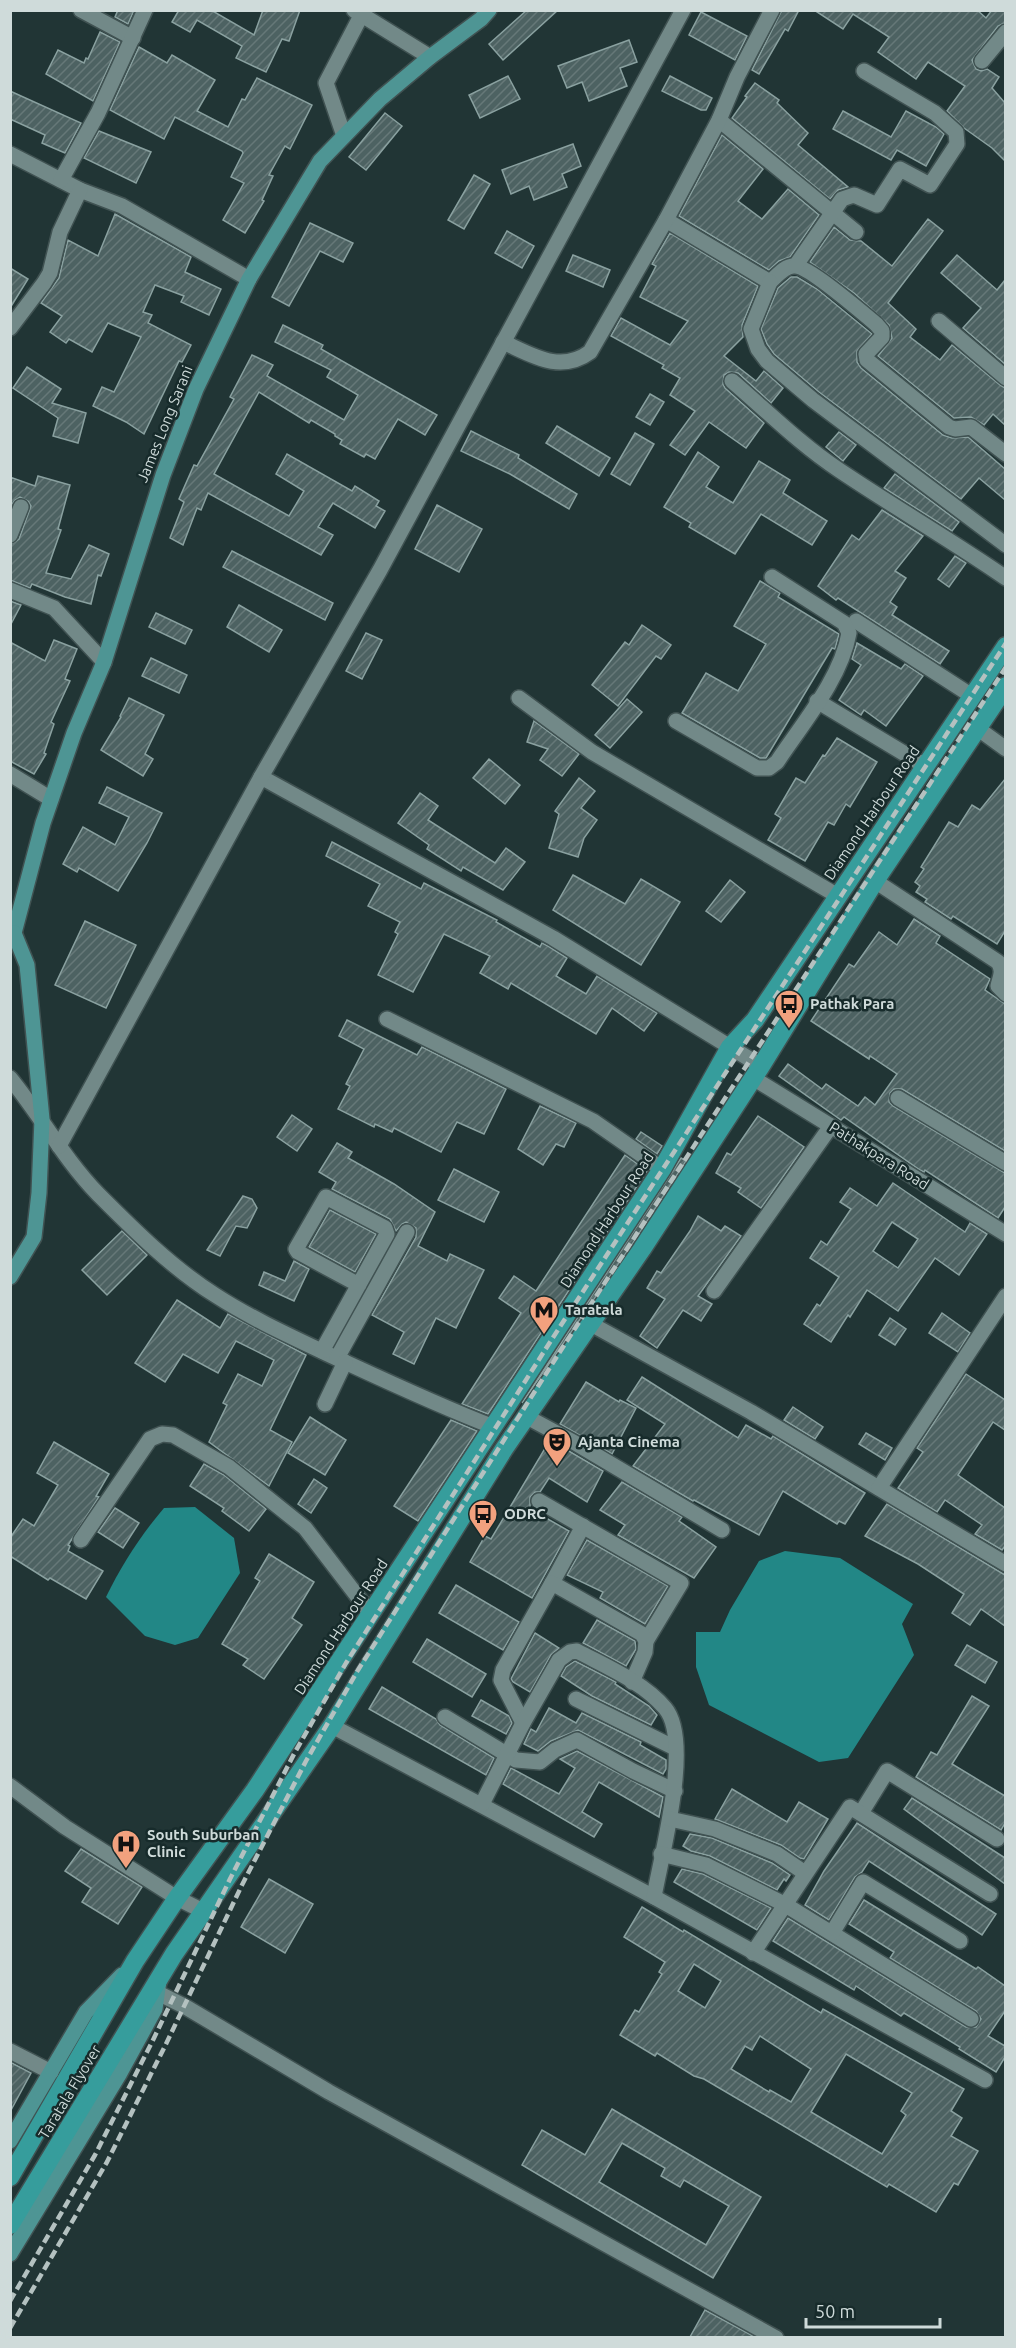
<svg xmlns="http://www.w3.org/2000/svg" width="1016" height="2348" font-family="Ubuntu,sans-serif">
	<defs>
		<pattern id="building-hatch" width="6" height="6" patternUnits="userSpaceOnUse" patternTransform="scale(1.5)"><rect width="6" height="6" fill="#4d6262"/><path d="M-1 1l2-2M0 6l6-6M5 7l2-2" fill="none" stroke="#667878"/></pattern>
	</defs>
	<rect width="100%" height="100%" fill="#213535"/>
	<g fill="#228786">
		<path d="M195,1507l39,31 6,35 -42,65 -23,7 -30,-9 -39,-39c16,-33 35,-62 58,-89z"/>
		<polygon points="785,1551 840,1558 913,1604 902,1624 914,1655 848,1758 819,1762 709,1705 696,1667 696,1632 720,1632 730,1610 759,1561"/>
	</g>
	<g fill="url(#building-hatch)" stroke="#8aa1a0" stroke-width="1.5" fill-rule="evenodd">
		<polygon points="118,10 134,10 128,24 115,17"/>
		<polygon points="179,10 211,10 254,35 263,10 300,10 289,41 282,39 266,72 236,58 242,46 197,20 190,32 172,22"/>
		<polygon points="527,10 558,10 503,60 489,44"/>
		<polygon points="782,10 799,10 788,31 785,29 759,74 752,70"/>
		<polygon points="814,10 977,10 986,18 992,10 1005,10 1005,23 998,26 972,60 976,69 981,71 987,69 999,77 992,88 1005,103 1005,161 992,148 964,128 947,111 965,86 928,62 916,79 878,52 889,37 853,14 843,29"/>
		<polygon points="701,12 747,36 735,60 689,35"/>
		<polygon points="100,32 120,42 93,101 46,74 58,50 84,63 86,58 88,59"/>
		<polygon points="629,40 637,62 620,68 627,86 589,101 582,82 567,88 558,66"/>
		<polygon points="139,47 167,63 172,55 215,80 197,111 228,127 242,99 245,100 257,78 312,105 290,149 285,146 269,175 273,176 262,200 264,201 245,233 223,220 244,183 231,177 243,153 242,151 175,117 164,139 110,110"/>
		<polygon points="508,76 520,99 480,118 469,95"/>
		<polygon points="670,76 712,98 706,110 701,110 662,91"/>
		<polygon points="755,83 779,100 777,103 808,133 798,145 848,187 838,190 830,199 732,118 747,97 745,96"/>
		<polygon points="10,91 81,123 65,153 42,143 45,135 10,119"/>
		<polygon points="843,111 891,137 906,111 936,127 944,134 926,166 897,150 891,160 833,129"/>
		<polygon points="385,113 402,126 366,170 349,157"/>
		<polygon points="99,131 151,152 136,183 84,158"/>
		<polygon points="722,135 763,169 738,201 762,219 788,189 819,215 790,257 779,261 769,270 679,216"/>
		<polygon points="573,144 581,166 562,174 567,187 534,200 529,186 511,194 502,170"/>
		<polygon points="474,175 490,184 464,229 448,220"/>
		<polygon points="115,214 191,257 185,272 221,289 209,315 181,302 184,296 155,285 143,312 152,315 148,323 191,345 182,362 179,361 144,434 126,422 93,406 102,387 114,392 141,337 108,323 92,352 69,339 66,343 50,332 62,316 41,303 59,278 68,240 98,256"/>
		<polygon points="928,219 943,231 888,303 916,329 910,337 940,360 952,345 1000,385 1005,388 1005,425 993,414 984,425 971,417 954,418 878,356 892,338 889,325 854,293 810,262 834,227 850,240 861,241 892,266"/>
		<polygon points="310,223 353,243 343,262 320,251 289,306 272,297"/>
		<polygon points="507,231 534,246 522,268 495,253"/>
		<polygon points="670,233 758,286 742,325 743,337 724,356 756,381 764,371 783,388 771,403 738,373 729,372 724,375 723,384 725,388 764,423 746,448 709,422 685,455 670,445 695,411 670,395 680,378 662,368 664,365 611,336 621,318 670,345 688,321 640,297 656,266 652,264"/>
		<polygon points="573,255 610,270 603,287 566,271"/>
		<polygon points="957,255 997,290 1005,280 1005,364 963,328 981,308 941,273"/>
		<polygon points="10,268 28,279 10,308"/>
		<polygon points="791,277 797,277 817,289 872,334 857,351 857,362 861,368 943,435 952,438 968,437 1005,469 1005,500 979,478 961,499 819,392 774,354 767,344 761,329 778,288"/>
		<polygon points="283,325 323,345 321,349 437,415 425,435 398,419 375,459 366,454 364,457 340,444 342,440 335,436 335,434 311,420 309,423 259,392 214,474 289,516 304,491 276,474 287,454 352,491 355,486 379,501 376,506 385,511 375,528 333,503 318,527 333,535 321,555 208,493 201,510 197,508 183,545 170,538 184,502 179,499 194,465 197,466 234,399 230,397 252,355 273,365 267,376 344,420 358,395 327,377 331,370 275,342"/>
		<polygon points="27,367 61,389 52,403 86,413 78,443 53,436 58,418 13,388"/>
		<polygon points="650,394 664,402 650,425 636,417"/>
		<polygon points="557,426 610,458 599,476 546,443"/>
		<polygon points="471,431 519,455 518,458 577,494 569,509 510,474 461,451"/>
		<polygon points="839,432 856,445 843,461 826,447"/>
		<polygon points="635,433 654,444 630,485 611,474"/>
		<polygon points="698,452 719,467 706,487 733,503 759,461 790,480 783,493 827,521 812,545 761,514 735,554 689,527 691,523 664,507"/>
		<polygon points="895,474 959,522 952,531 884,488"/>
		<polygon points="38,476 70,485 58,529 61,530 46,573 71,579 89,545 109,554 101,576 98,575 91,604 65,597 32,584 30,588 10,580 10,545 19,539 31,506 28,501 20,497 15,500 10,507 10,477 35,486"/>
		<polygon points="437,505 482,529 459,572 415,549"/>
		<polygon points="882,510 923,536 895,571 906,578 890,602 897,607 892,615 949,651 940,664 838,598 836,600 818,586 852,535 859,540"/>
		<polygon points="232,551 333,603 325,620 223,567"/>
		<polygon points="955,556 966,563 949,587 938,579"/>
		<polygon points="760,581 780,593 778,597 839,634 835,649 832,648 766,758 760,758 682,713 706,673 738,691 766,644 734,626"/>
		<polygon points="10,601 21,605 10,626"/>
		<polygon points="239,605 282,630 269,652 227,627"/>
		<polygon points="156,613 192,630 185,644 149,627"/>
		<polygon points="642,625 671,645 661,659 656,656 618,706 592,685 625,642 629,645"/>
		<polygon points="366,633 382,640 362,679 346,671"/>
		<polygon points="54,640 77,649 65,679 70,681 51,722 54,724 44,753 46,754 34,774 10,761 10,642 45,661"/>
		<polygon points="857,643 901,669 905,664 923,676 886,726 864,710 861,715 839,700 861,665 852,659"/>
		<polygon points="151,658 187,675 179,693 142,676"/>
		<polygon points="129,698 164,715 145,754 153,759 143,776 101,750 121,717 120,716"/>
		<polygon points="627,699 642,712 610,748 595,735"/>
		<polygon points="534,721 579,754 562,776 540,760 548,749 527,742"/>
		<polygon points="837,738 877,762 850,807 846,804 834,825 828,822 805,861 768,840 781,818 775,814 796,778 805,783 823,755 825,756"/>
		<polygon points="489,759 520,785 505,804 473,778"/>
		<polygon points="579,778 595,791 581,808 597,820 584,838 578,857 549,848 559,814 555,811"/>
		<polygon points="1005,779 1005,931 997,944 953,916 951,919 925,902 927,899 916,892 920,886 915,882 924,869 921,867 949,822 958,827 972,805 980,810"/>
		<polygon points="107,787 162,813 147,843 118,891 79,868 77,872 63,864 83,827 115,845 129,817 99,803"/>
		<polygon points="420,793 438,806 428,820 495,863 506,848 525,862 503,890 463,867 461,871 427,849 429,845 398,823"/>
		<polygon points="332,842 421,889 424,883 497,920 496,922 540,947 542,943 548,946 567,958 556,976 586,994 597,976 657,1013 644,1031 612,1008 596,1034 511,983 508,989 480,973 490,956 444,934 413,992 378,975 398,934 395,932 400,922 368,906 380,884 326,856"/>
		<polygon points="573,875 625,904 641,879 680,902 641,965 553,910"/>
		<polygon points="730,880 745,892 721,922 706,911"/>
		<polygon points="914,919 940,936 936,943 990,979 985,990 1005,1004 1005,1151 902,1089 894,1089 890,1093 889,1102 893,1106 1005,1173 1005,1207 998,1218 925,1170 924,1172 920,1170 844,1117 841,1120 779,1076 788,1064 822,1089 826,1084 858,1106 865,1097 875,1105 897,1074 870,1056 869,1059 811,1021 849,964 854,967 879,932 897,945"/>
		<polygon points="85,921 136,945 106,1008 55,985"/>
		<polygon points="347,1020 417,1055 422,1047 506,1089 484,1134 457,1122 441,1152 394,1128 392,1132 375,1124 374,1127 338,1109 350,1086 346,1084 364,1049 339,1036"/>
		<polygon points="540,1106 576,1123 564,1147 556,1144 543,1165 518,1149"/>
		<polygon points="292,1115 312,1129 297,1151 277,1137"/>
		<polygon points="758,1116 804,1147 761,1208 738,1192 741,1188 716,1173 727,1153 731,1155"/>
		<polygon points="641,1132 662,1146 657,1154 636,1139"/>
		<polygon points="337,1143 352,1152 348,1158 394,1184 435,1212 418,1246 447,1261 450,1254 484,1270 456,1328 436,1318 414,1364 393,1354 404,1332 372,1315 416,1237 416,1228 406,1222 402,1224 396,1231 390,1219 332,1189 336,1182 319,1172"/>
		<polygon points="625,1155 647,1171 488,1414 462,1404 521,1313 499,1298 514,1276 536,1291"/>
		<polygon points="681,1158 686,1161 633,1243 522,1403"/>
		<polygon points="454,1169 499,1192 484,1222 438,1200"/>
		<path d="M893,1183l72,49 5,-9 17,11 -28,41 -24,-17 -37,53 -31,-21 -17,27 -2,-2 -17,27 -27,-18 13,-20 3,2 19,-29 -29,-19 11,-17 6,4 24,-36 -11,-7 10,-14 27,18zM892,1222l26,17 -20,29 -25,-17z"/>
		<polygon points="243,1196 252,1199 257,1208 247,1228 236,1226 220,1256 207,1250"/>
		<polygon points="330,1210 376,1234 355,1272 309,1247"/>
		<polygon points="698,1216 721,1231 725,1226 741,1236 698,1296 712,1304 701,1321 683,1310 657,1348 640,1336 665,1299 647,1288 657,1271 661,1273 690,1231"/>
		<polygon points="122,1231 147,1255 107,1295 82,1270"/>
		<polygon points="294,1261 309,1269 294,1301 259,1285 264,1272 285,1281"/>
		<polygon points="177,1300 220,1328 228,1314 306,1355 270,1430 292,1442 269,1486 209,1442 227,1405 223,1403 238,1374 262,1386 274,1360 236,1341 218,1373 183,1354 165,1382 135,1363"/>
		<polygon points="942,1313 970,1333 958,1352 929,1333"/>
		<polygon points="890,1318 906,1329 895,1345 879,1335"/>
		<polygon points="966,1374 1005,1400 1005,1430 993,1422 958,1475 1005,1508 1005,1546 1002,1550 975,1534 982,1525 945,1500 937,1512 898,1488 923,1452 917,1448"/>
		<polygon points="642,1377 738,1438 746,1425 771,1439 773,1436 865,1493 845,1524 839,1521 837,1524 783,1491 759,1535 694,1500 693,1501 633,1466 665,1424 627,1400"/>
		<polygon points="586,1382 619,1402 620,1400 636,1408 612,1454 560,1424"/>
		<polygon points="793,1407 823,1427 815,1439 784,1420"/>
		<polygon points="310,1417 346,1440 325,1475 288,1453"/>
		<polygon points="451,1420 477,1431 418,1521 394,1506"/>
		<polygon points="866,1433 892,1448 885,1460 859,1444"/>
		<polygon points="550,1440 603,1471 587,1502 549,1478 540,1492 535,1492 530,1497 530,1509 569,1531 532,1598 470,1562 485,1536 491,1539"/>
		<polygon points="54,1442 109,1474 96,1496 99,1497 68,1545 70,1546 68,1551 103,1571 86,1599 50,1578 48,1580 10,1556 10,1538 23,1519 34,1526 58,1485 37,1473"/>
		<polygon points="204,1464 224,1475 266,1509 249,1531 222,1511 224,1508 190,1486"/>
		<polygon points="314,1479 327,1488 311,1513 298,1504"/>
		<polygon points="622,1482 682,1517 679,1521 716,1547 694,1578 618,1535 625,1525 600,1510"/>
		<polygon points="887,1504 1005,1575 1005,1626 981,1609 970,1625 952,1613 964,1594 918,1564 865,1536"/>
		<polygon points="115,1508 139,1523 123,1548 98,1532"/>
		<polygon points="587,1540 668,1586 645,1624 600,1598 603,1592 567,1575"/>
		<polygon points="269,1554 314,1582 292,1618 302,1625 264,1679 243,1665 248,1659 222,1644 260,1581 255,1578"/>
		<polygon points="456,1585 519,1622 503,1650 439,1613"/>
		<polygon points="597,1620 635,1641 636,1649 626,1666 583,1643"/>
		<polygon points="535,1633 559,1648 551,1655 530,1692 513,1682 511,1679"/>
		<polygon points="427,1639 486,1674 472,1697 413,1662"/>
		<polygon points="967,1645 997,1662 985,1683 955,1665"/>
		<polygon points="575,1661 616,1682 615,1684 649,1706 657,1715 651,1725 592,1696 561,1676 566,1667"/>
		<polygon points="382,1687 436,1719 440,1725 494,1758 486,1775 369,1709"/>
		<polygon points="972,1696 989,1706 952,1764 1005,1796 1005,1823 1001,1830 916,1777 931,1752 937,1755"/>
		<polygon points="481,1700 509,1716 512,1723 506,1734 472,1716"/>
		<polygon points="549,1708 576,1723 582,1713 641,1742 640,1745 666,1760 666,1769 663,1774 578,1730 551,1741 538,1751 524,1744 531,1729 536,1732"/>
		<polygon points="577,1751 663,1797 659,1817 599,1782 582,1812 602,1824 594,1837 503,1784 511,1768 559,1794 575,1768 560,1759"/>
		<polygon points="732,1789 787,1822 799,1802 828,1819 804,1859 800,1858 781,1845 715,1819"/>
		<polygon points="912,1798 1005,1858 1005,1884 904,1809"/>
		<polygon points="857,1823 996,1914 982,1935 869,1861 862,1872 855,1877 829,1920 805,1905 824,1871"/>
		<polygon points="690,1834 712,1838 772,1863 790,1875 786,1881 784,1879 777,1890 710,1856 691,1851 683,1846"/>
		<polygon points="81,1849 142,1887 118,1924 82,1902 91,1888 65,1871"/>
		<polygon points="682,1869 703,1874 771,1908 757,1930 674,1882"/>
		<polygon points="269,1879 313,1904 285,1953 241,1927"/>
		<polygon points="864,1900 976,1969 978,1967 1005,1986 1005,2011 988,2036 1005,2046 1005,2057 996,2072 959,2049 960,2047 904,2013 901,2016 856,1986 854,1990 773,1941 788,1918 966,2027 976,2027 981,2019 976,2011 890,1958 894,1952 849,1924"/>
		<path d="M642,1907l41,25 1,-2 137,83 2,-4 141,80 -13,22 11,7 -11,18 27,15 -20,34 -4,-2 -18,29 -47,-28 -2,3 -183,-108 -10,-3 -37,-23 -2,3 -35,-21 15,-25 4,2 23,-38 -3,-2 6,-10 -41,-25zM694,1964l27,17 -16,27 -27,-17zM760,2036l51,33 -20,33 -21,-12 -1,2 -38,-23 14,-23 7,4zM846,2054l66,39 -11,18 5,4 -24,39 -71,-42z"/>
		<polygon points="10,2062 31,2073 10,2112"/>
		<path d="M612,2109l149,88 -48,81 -191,-113 20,-35 43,25zM622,2143l43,25 -4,8 19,11 4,-7 45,26 -23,39 -107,-63z"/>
		<polygon points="705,2310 755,2337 690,2337"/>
	</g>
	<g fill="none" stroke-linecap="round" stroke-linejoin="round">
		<g stroke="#405252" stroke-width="18">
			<g id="minor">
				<polyline points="81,10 133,38"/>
				<polyline points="354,10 430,57"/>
				<polyline points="982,61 1006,32"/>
				<polyline points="719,120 856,232"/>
				<polyline points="344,136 326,83 364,10"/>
				<polyline points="10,154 80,190 122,206 249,279"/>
				<polyline points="61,180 98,113 145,10"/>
				<path d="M666,220l104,62c7,-6 14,-16 24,-16 13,-1 69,47 82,58l6,7v6l-16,17 1,6 82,67 6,2 16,-2 35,27"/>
				<polyline points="796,265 842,199 854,195 877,205 900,169 930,185 957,144 956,132 935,113 864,71"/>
				<polyline points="770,282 751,329 758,349 767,361 813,400 1006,545"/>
				<polyline points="939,321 1006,378"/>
				<polyline points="10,328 44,283 50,273 60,232 80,190"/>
				<path d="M503,342c29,13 57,32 87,10l76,-132 53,-100 18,-43 35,-67"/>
				<path d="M732,381c35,30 69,64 107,89 55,37 112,70 167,108"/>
				<polyline points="10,535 21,507"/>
				<polyline points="10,590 54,608 104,662"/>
				<polyline points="856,621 972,696"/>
				<polyline points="519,698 592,752 838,896"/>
				<polyline points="817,701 925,766"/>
				<path d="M676,721l81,47h12l8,-6c25,-38 64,-83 72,-129l-5,-10 -72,-46"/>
				<polyline points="977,728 1006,749"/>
				<polyline points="10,774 51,799"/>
				<polyline points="261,777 553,938 761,1066"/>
				<path d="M875,881l123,81c6,9 2,15 0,24l8,8"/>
				<polyline points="387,1019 593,1121 662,1169"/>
				<path d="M10,1078c31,38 54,81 88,116 36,36 74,74 117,101 37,24 77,42 117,61 54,25 107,50 162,71"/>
				<polyline points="753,1078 1006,1234"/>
				<polyline points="898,1098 1006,1163"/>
				<polyline points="59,1146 261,777 380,570 683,10"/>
				<polyline points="714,1291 831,1126"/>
				<polyline points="591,1324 751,1412 1006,1564"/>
				<path d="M322,1351c22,-39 43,-78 65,-117l-2,-6 -59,-31 -30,52 2,3 61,33"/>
				<polyline points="337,1358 407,1232"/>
				<polyline points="325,1404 345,1362"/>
				<polyline points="527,1417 577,1444 722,1530"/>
				<polyline points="879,1488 1006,1296"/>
				<polyline points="539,1501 681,1583 646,1641"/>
				<polyline points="81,1540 150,1439 162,1434 173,1435 229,1467 305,1528 371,1614"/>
				<polyline points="552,1583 583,1526"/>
				<polyline points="576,1699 675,1748"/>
				<polyline points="445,1717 516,1760 540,1762 555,1750 577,1740 633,1771 675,1791"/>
				<polyline points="523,1723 501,1680 503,1670 552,1583 642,1634 646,1641 645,1652 632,1682"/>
				<polyline points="332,1726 654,1897 985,2080"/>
				<polyline points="10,1786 65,1827 177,1898 203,1911"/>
				<path d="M482,1804l41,-81 36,-63 11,-8 7,-1c30,16 66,31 88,57 28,33 -4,148 -11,189"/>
				<polyline points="861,1813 887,1771 997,1839"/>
				<polyline points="670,1819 715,1829 777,1854 805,1873"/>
				<polyline points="661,1854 706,1865 784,1904 971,2019"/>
				<polyline points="832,1933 863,1882 960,1941"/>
				<polyline points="753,1953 850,1807 990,1894"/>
				<polyline points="158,1993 184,2006 329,2092 776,2338"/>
				<polyline points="10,2051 51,2072"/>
			</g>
		</g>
		<g stroke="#405252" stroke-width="18">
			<g id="major">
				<polyline points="10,939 14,933 43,823 74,733 104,662 163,475 196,389 249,279 320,161 380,99 430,57 481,19 489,10"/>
				<polyline points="10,1277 34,1237 39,1193 42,1119 27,965 14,933"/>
				<polyline points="10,2141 86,2012 122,1975"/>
				<polyline points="10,2254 120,2073 155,2009 159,1981"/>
			</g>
		</g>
		<g stroke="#405252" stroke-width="21">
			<g id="highway">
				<polyline points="10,2177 135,1961 177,1898 255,1790 662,1169 730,1047 755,1020 1006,646"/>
				<polyline points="10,2225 174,1954 332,1726 504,1449 642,1249 761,1066 875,881 1006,686"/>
			</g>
		</g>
		<use href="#minor" stroke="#728988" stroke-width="15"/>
		<use href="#major" stroke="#4e9594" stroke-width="15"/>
		<use href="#highway" stroke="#369d9c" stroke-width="18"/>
		<g stroke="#b4c1c0" stroke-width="4.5" stroke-dasharray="9 4.5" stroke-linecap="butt">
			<polyline points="10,2301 95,2155 154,2038 230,1879 294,1754 346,1663 552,1339 1006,643"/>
			<polyline points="10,2328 107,2162 166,2044 242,1885 306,1761 358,1670 563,1347 1006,667"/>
		</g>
	</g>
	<defs>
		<g id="bus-pin" transform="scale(1.5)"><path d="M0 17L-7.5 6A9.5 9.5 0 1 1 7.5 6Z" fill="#f2a17e" stroke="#172b2b"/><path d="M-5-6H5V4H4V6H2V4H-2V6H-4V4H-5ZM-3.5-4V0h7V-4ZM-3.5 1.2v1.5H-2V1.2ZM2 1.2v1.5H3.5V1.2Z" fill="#111"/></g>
		<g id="metro-pin" transform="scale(1.5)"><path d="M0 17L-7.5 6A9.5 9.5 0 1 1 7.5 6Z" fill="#f2a17e" stroke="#172b2b"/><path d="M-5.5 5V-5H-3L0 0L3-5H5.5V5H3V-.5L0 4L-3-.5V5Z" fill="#111"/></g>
		<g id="theatre-pin" transform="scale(1.5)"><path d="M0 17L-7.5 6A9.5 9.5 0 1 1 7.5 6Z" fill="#f2a17e" stroke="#172b2b"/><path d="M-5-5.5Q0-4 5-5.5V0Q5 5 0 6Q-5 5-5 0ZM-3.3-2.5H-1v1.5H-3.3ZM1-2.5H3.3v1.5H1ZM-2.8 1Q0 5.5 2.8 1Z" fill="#111"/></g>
		<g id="hospital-pin" transform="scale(1.5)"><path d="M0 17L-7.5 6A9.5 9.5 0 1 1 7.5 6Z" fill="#f2a17e" stroke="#172b2b"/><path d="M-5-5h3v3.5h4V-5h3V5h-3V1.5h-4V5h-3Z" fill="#111"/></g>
	</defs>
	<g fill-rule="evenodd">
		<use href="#bus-pin" x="789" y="1004"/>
		<use href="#metro-pin" x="544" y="1310"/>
		<use href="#theatre-pin" x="557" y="1442"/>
		<use href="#bus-pin" x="483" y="1514"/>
		<use href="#hospital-pin" x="126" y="1844"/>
	</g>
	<g text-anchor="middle" stroke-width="5" stroke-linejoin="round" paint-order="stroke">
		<g font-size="15" fill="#cfdbda" stroke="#172b2b">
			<text transform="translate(165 424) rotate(-68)" y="5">James Long Sarani</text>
			<text transform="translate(872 813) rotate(-56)" y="5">Diamond Harbour Road</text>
			<text transform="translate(879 1156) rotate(32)" y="5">Pathakpara Road</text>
			<text transform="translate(607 1220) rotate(-57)" y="5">Diamond Harbour Road</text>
			<text transform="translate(341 1627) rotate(-57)" y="5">Diamond Harbour Road</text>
			<text transform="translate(70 2092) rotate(-59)" y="5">Taratala Flyover</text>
		</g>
		<g font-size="15" font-weight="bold" fill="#cfdbda" stroke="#172b2b" text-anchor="start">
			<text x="810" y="1009">Pathak Para</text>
			<text x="565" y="1315">Taratala</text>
			<text x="578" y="1447">Ajanta Cinema</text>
			<text x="504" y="1519">ODRC</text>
			<text x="147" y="1840">South Suburban<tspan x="147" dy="17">Clinic</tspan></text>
		</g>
	</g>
	<rect width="1016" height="2348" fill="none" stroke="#cfdbda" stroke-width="24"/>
	<path d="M806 2318v9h134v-9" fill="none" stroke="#cfdbda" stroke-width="3"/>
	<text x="815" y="2318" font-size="18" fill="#cfdbda" stroke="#172b2b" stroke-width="4.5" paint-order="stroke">50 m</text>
</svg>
